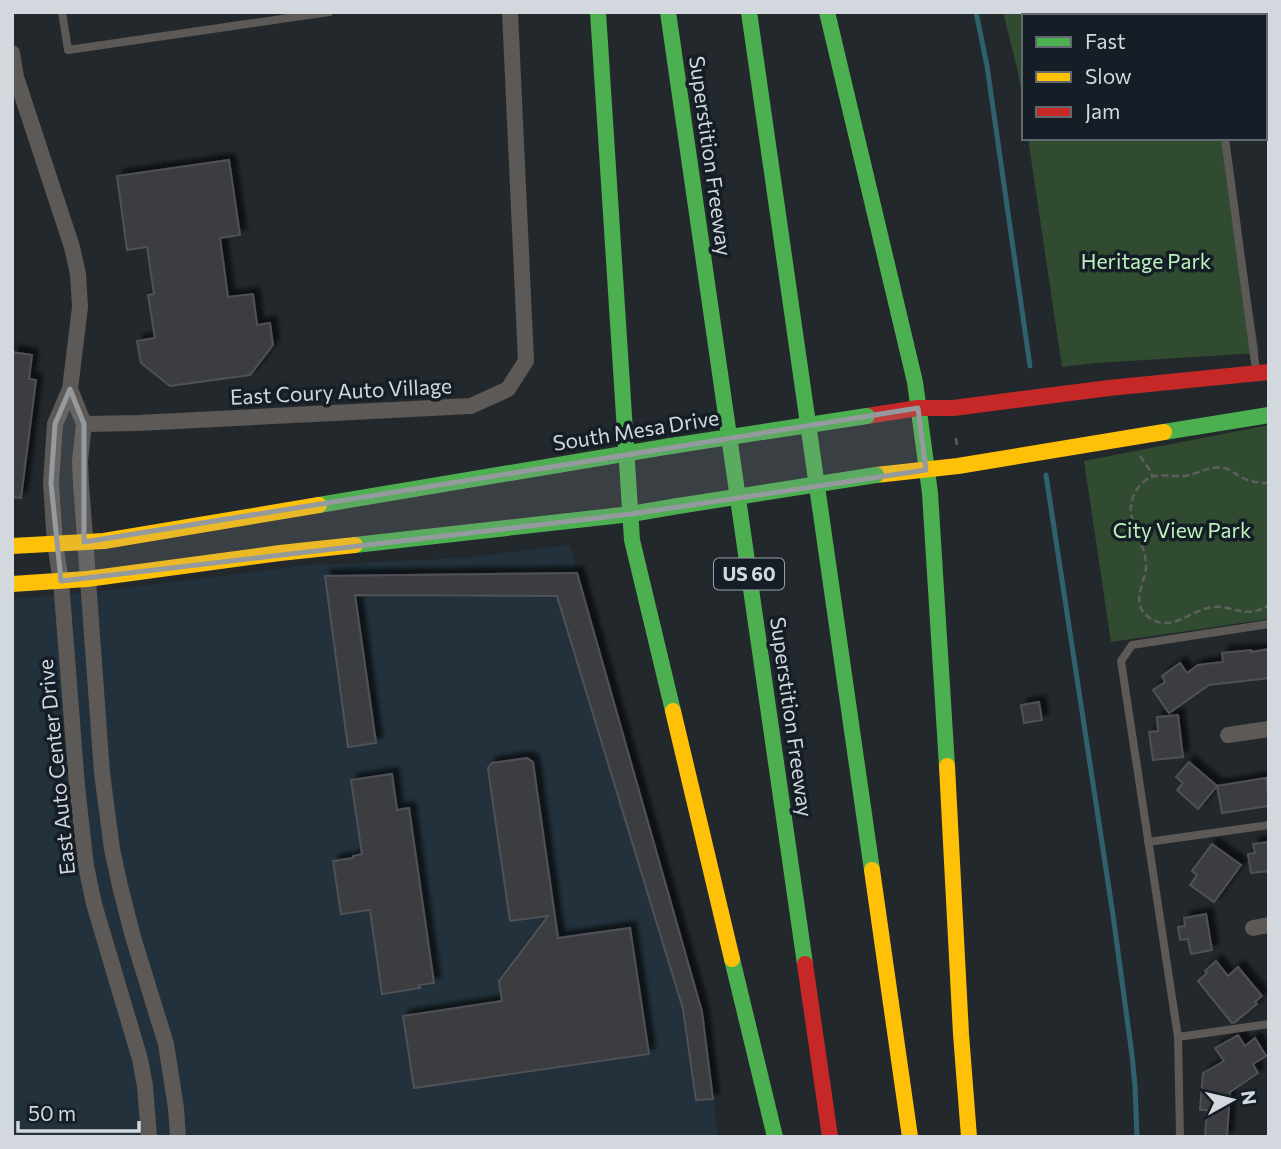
<svg xmlns="http://www.w3.org/2000/svg" width="1281" height="1149" font-family="Commissioner,sans-serif">
	<defs>
		<filter id="shadow"><feDropShadow dx="6" dy="-6" stdDeviation="2" flood-color="#0009"/></filter>
	</defs>
	<rect width="100%" height="100%" fill="#23282c"/>
	<polygon fill="#22313b" points="570,545 702,1012 718,1137 12,1137 12,597 27,598 119,589 309,565 463,558"/>
	<g fill="#314b31">
		<polygon points="1003,12 1204,12 1205,16 1024,16 1024,108 1018,72"/>
		<polygon points="1028,138 1225,138 1259,353 1096,363 1062,367"/>
		<polygon points="1269,425 1269,619 1111,642 1084,461"/>
	</g>
	<g fill="none" stroke-linecap="round" stroke-linejoin="round">
		<g stroke="#2e636e" stroke-width="5">
			<polyline points="976,12 987,66 1030,366"/>
			<polyline points="1046,475 1113,915 1132,1055 1135,1086 1137,1137"/>
		</g>
	</g>
	<g fill="#3b3d41" stroke="#4f5156" stroke-width="2" filter="url(#shadow)">
		<polygon points="229,160 240,235 220,238 228,297 253,294 257,325 270,323 273,345 250,375 170,386 141,363 137,341 155,338 148,295 154,294 147,247 127,250 117,176"/>
		<polygon points="12,352 32,355 29,379 36,380 21,498 12,497"/>
		<polygon points="577,573 702,1012 713,1099 696,1100 683,1009 557,596 355,595 376,743 348,747 325,576"/>
		<polygon points="1269,649 1269,678 1209,685 1169,713 1153,690 1165,682 1162,676 1180,663 1187,673 1198,665 1223,662 1222,653 1251,650 1251,652"/>
		<polygon points="1039,702 1042,720 1024,723 1021,705"/>
		<polygon points="1178,715 1183,757 1153,760 1149,732 1158,731 1157,717"/>
		<polygon points="527,758 533,762 558,938 630,928 649,1054 414,1088 403,1016 502,1001 499,981 548,916 510,921 492,797 488,768 492,763"/>
		<polygon points="1189,762 1217,786 1266,778 1269,806 1222,813 1217,786 1198,809 1177,790 1183,783 1176,777"/>
		<polygon points="392,774 397,810 409,808 434,983 419,985 420,988 382,994 370,910 341,914 333,861 353,858 353,856 362,854 351,780"/>
		<polygon points="1269,842 1269,871 1251,873 1248,854 1255,853 1253,844"/>
		<polygon points="1212,844 1241,865 1214,902 1190,885 1197,875 1192,871"/>
		<polygon points="1206,914 1212,950 1191,954 1188,939 1180,940 1178,927 1185,926 1184,918"/>
		<polygon points="1216,961 1228,976 1238,967 1262,996 1255,1002 1257,1004 1235,1022 1232,1023 1198,981 1207,973 1205,971"/>
		<polygon points="1238,1035 1245,1046 1255,1038 1266,1056 1253,1064 1258,1073 1230,1092 1227,1137 1205,1137 1207,1110 1200,1110 1203,1073 1224,1061 1215,1048"/>
	</g>
	<g fill="none" stroke-linecap="round" stroke-linejoin="round">
		<g stroke="#5f5f5e" stroke-width="2.5" stroke-dasharray="7 3.5" stroke-linecap="butt">
			<polyline points="956,438 957,448"/>
			<polyline points="1140,456 1149,469 1153,477"/>
			<path d="M1269,483c-9,0 -19,-1 -26,-5 -7,-3 -11,-8 -19,-10 -15,-3 -27,7 -41,8 -11,1 -21,-3 -32,1 -6,3 -12,8 -15,14 -15,26 7,45 10,71 2,18 -17,39 1,54 23,19 43,-6 65,-9 22,-2 33,13 57,-2"/>
		</g>
		<g stroke="#5c5956" stroke-width="8">
			<polyline points="62,12 68,50 329,12"/>
			<polyline points="1208,12 1208,16"/>
			<polyline points="1225,138 1256,370"/>
			<polyline points="1148,842 1269,825"/>
			<polyline points="1178,1037 1269,1024"/>
			<polyline points="1180,1137 1178,1037 1121,661 1132,645 1269,624"/>
		</g>
		<g stroke="#5c5956" stroke-width="16">
			<polyline points="12,53 16,77 72,247 78,274 80,307 70,389 55,424 51,483 55,544 61,581 77,786 86,866 94,904 140,1059 145,1086 149,1137"/>
			<polyline points="70,389 84,424 80,461 81,483 102,773 112,849 120,886 133,937 166,1044 176,1108 178,1137"/>
			<polyline points="84,424 138,423 471,406 508,389 526,361 510,12"/>
			<polyline points="1228,735 1269,729"/>
			<polyline points="1253,928 1269,925"/>
		</g>
		<g stroke="#4caf50" stroke-width="16">
			<polyline points="598,12 632,540 673,711"/>
			<polyline points="668,12 805,964"/>
			<polyline points="749,12 872,870"/>
			<polyline points="827,12 915,382 930,493 947,766"/>
			<polyline points="1164,432 1269,415"/>
			<polyline points="319,505 671,446"/>
			<polyline points="355,545 631,514 678,506"/>
			<polyline points="732,959 775,1137"/>
		</g>
		<g stroke="#ffc107" stroke-width="16">
			<polyline points="876,475 958,466 1164,432"/>
			<polyline points="12,546 104,541 319,505"/>
			<polyline points="12,584 87,579 280,553 355,545"/>
			<polyline points="673,711 732,959"/>
			<polyline points="947,766 961,1034 969,1137"/>
			<polyline points="872,870 910,1137"/>
		</g>
		<g stroke="#c62828" stroke-width="16">
			<polyline points="867,416 918,408 953,408 1109,388 1269,372"/>
			<polyline points="805,964 830,1137"/>
		</g>
		<g stroke="#4caf50" stroke-width="16">
			<polyline points="671,446 867,416"/>
			<polyline points="678,506 876,475"/>
		</g>
	</g>
	<path fill="#959a9f" fill-opacity="0.2" stroke="#959a9f" stroke-width="5" stroke-linejoin="round" d="M70,389l14,35v118l834,-134 8,62 -295,44 -570,67 -10,-98 4,-59z"/>
	<g text-anchor="middle" stroke-width="7" stroke-linejoin="round" paint-order="stroke">
		<rect fill="#151e26" stroke="#99a0a6" stroke-width="2" x="714" y="558.5" width="70" height="31" rx="5"/>
		<g font-size="19" font-weight="bold" fill="#d2d8dd">
			<text x="749" y="581">US 60</text>
		</g>
		<g font-size="21" fill="#d2d8dd" stroke="#151e26">
			<text transform="translate(710 156) rotate(82)" y="7">Superstition Freeway</text>
			<text transform="translate(341 392) rotate(-3)" y="7">East Coury Auto Village</text>
			<text transform="translate(636 431) rotate(-9)" y="7">South Mesa Drive</text>
			<text transform="translate(791 717) rotate(82)" y="7">Superstition Freeway</text>
			<text transform="translate(57 767) rotate(-96)" y="7">East Auto Center Drive</text>
		</g>
		<g font-size="21" fill="#bdf2bb" stroke="#151e26">
			<text x="1146" y="269">Heritage Park</text>
			<text x="1182" y="538">City View Park</text>
		</g>
	</g>
	<rect width="1281" height="1149" fill="none" stroke="#d2d8dd" stroke-width="28"/>
	<rect x="1022" y="14" width="245" height="126" fill="#151e26" stroke="#61686f" stroke-width="2"/>
	<rect x="1036" y="37" width="35" height="10" fill="#4caf50" stroke="#61686f" stroke-width="2"/>
	<text x="1085" y="49" font-size="21" fill="#d2d8dd">Fast</text>
	<rect x="1036" y="72" width="35" height="10" fill="#ffc107" stroke="#61686f" stroke-width="2"/>
	<text x="1085" y="84" font-size="21" fill="#d2d8dd">Slow</text>
	<rect x="1036" y="107" width="35" height="10" fill="#c62828" stroke="#61686f" stroke-width="2"/>
	<text x="1085" y="119" font-size="21" fill="#d2d8dd">Jam</text>
	<g transform="translate(1232 1100) rotate(82)" stroke="#151e26" stroke-width="5" paint-order="stroke">
	<path d="M0-5L12 26L0 18L-12 26Z" fill="#d2d8dd"/>
	<text y="-10" font-size="19" font-weight="bold" text-anchor="middle" fill="#d2d8dd">N</text>
	</g>
	<path d="M18 1121v10h121v-10" fill="none" stroke="#d2d8dd" stroke-width="3.5"/>
	<text x="28" y="1121" font-size="21" fill="#d2d8dd" stroke="#151e26" stroke-width="5" paint-order="stroke">50 m</text>
</svg>
